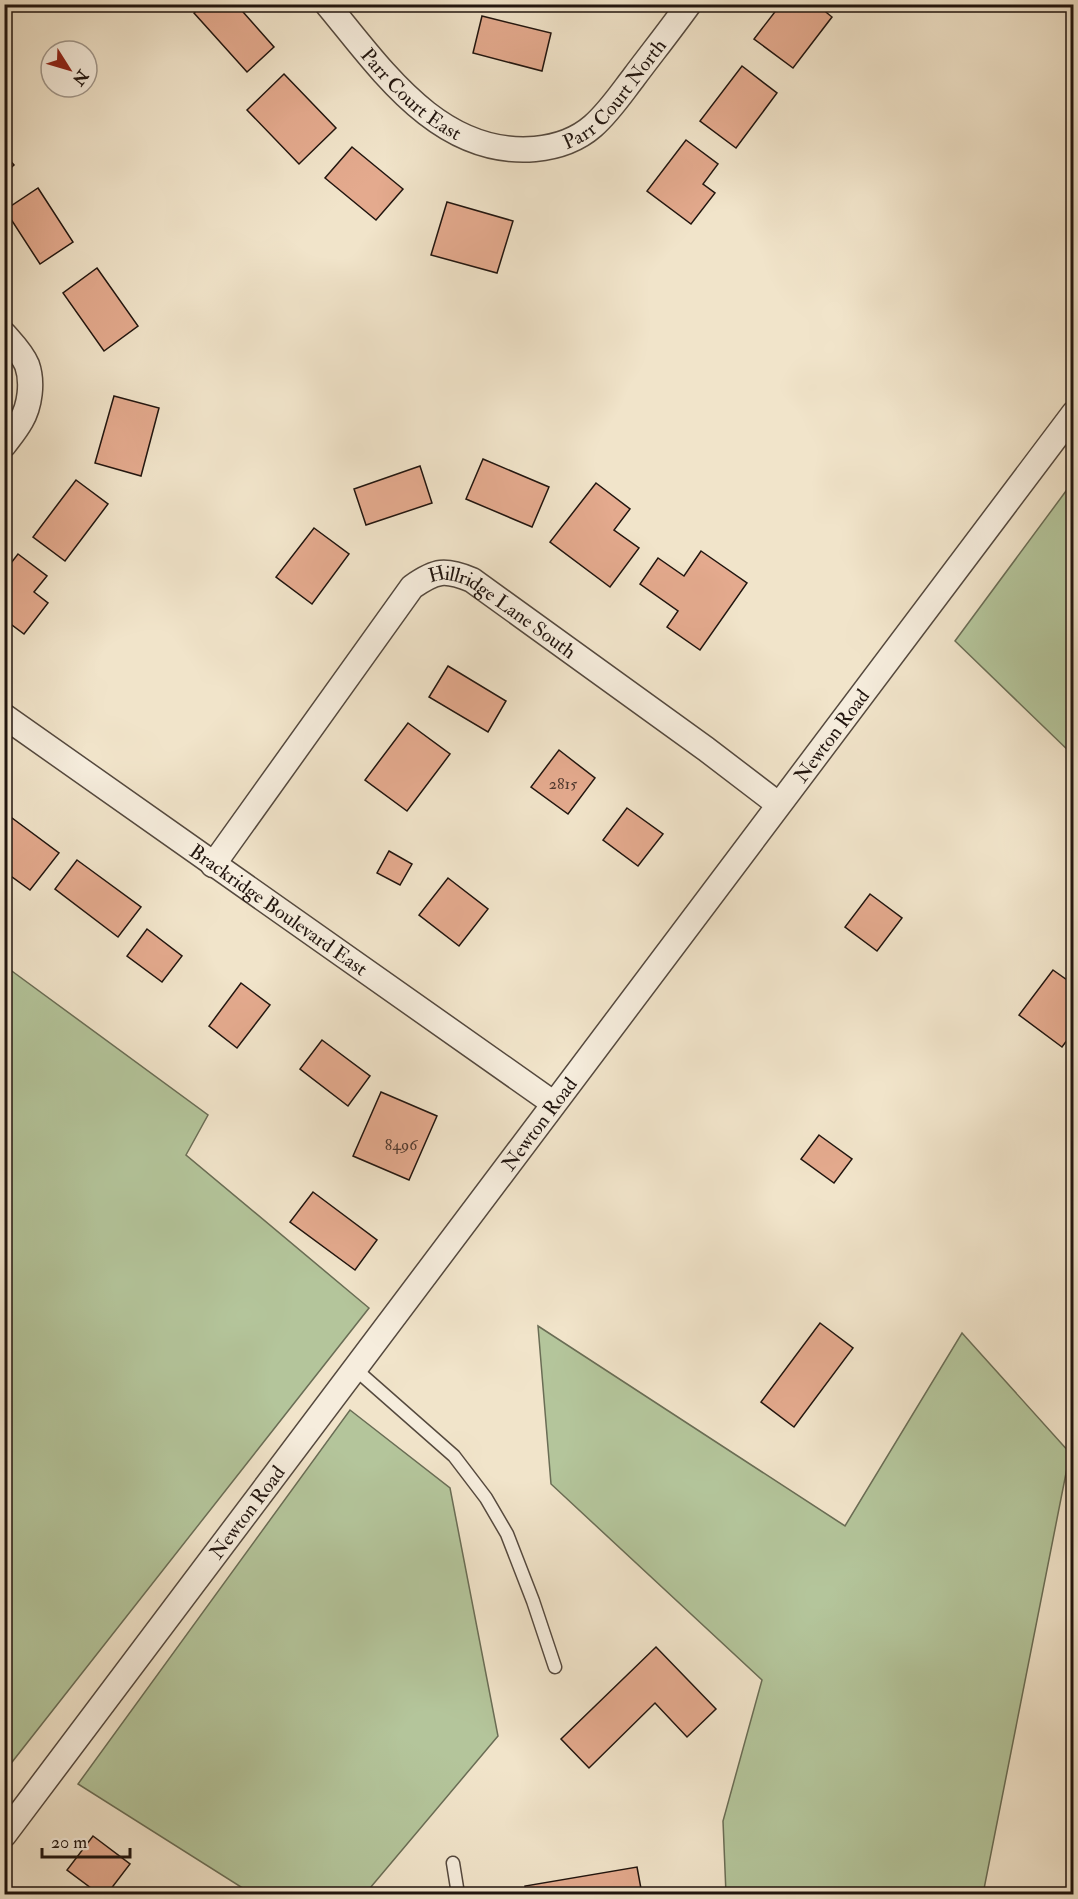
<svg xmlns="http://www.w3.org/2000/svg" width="1078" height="1899" font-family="'IM FELL Double Pica',serif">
	<rect width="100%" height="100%" fill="#f1e4ca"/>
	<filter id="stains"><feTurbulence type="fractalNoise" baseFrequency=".00333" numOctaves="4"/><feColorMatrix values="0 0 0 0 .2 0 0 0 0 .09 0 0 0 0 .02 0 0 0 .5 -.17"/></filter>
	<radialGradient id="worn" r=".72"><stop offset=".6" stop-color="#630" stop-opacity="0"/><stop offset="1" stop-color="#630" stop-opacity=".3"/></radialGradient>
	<g fill="#b4c59b" stroke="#6a6d55" stroke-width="1.5">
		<polygon points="1066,491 1074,495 1073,755 955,641"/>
		<polygon points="5,966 208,1115 186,1155 369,1308 5,1771"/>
		<polygon points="538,1326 845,1526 962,1333 1070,1453 983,1894 726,1894 723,1821 762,1680 551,1484"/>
		<polygon points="350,1410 450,1488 498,1736 365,1894 252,1894 78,1784"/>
	</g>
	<g fill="#e4aa8e" stroke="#21150f" stroke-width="1.5">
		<polygon points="204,4 236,4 274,47 247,72 194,13"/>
		<polygon points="781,4 816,4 832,17 793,68 754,39"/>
		<polygon points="482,16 551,33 542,71 473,53"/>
		<polygon points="742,66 777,93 736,148 700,121"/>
		<polygon points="284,74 336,128 299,164 247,110"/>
		<polygon points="686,140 718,164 703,184 715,193 691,224 647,191"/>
		<polygon points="352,147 403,189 376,220 325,178"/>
		<polygon points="4,154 14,165 4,174"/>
		<polygon points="38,188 73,242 40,264 5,210"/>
		<polygon points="447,202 513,221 497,273 431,255"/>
		<polygon points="97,268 138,326 104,351 63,293"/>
		<polygon points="114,396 159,408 141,476 95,463"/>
		<polygon points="483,459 549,487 532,527 466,499"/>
		<polygon points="420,466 432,503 366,525 354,489"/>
		<polygon points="76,480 108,504 65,561 33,537"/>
		<polygon points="596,483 630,509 614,530 639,548 610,587 550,542"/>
		<polygon points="314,528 349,554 312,604 276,577"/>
		<polygon points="701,551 747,583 700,650 667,627 678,611 640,584 658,558 684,576"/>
		<polygon points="18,554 47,576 34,592 48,603 24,634 4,619 4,572"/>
		<polygon points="448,666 506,701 488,732 429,697"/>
		<polygon points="408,723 450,754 407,811 365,780"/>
		<polygon points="559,750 595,778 568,814 531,787"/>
		<polygon points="627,808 663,834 638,866 603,840"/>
		<polygon points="4,812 59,853 30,890 4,871"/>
		<polygon points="389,851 412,864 400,885 377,873"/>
		<polygon points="77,860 141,907 118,937 55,889"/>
		<polygon points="448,878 488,909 459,946 419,915"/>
		<polygon points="870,894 902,918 877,951 845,927"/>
		<polygon points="147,929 182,956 162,982 127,956"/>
		<polygon points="1053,970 1074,985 1074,1031 1062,1047 1019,1015"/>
		<polygon points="241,983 270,1005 237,1048 209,1026"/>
		<polygon points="322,1040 370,1076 348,1106 300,1069"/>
		<polygon points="381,1092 437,1116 409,1180 353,1156"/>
		<polygon points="819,1135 852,1159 834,1183 801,1159"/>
		<polygon points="313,1192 377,1240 355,1270 290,1222"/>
		<polygon points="820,1323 853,1348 794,1427 761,1402"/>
		<polygon points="656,1647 716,1709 687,1737 655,1703 589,1768 561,1739"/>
		<polygon points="93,1836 130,1864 107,1894 99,1894 67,1870"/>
		<polygon points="637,1867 642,1894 526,1894 525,1886"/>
	</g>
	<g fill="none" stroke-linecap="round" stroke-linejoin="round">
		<g stroke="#55493e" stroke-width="15">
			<g id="service">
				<polyline points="354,1368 454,1456 486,1498 507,1534 533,1601 555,1667"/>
				<polyline points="453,1863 458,1894"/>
			</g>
		</g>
		<g stroke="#55493e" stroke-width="27">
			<g id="minor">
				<path id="s1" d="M327,4c54,65 112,153 208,145 21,-2 42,-9 58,-23 16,-14 28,-32 41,-49 18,-24 37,-48 55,-73"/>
				<path d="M4,334c8,9 18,19 23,31 6,17 3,41 -6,56 -5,9 -11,16 -17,24"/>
				<path id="s2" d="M4,716l549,387"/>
				<path id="s3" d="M213,865l199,-278c24,-17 33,-18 60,-7l234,169 72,55"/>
				<path id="s4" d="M4,1835l1070,-1422"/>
			</g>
		</g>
		<use href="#service" stroke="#f6eddd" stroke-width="12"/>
		<use href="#minor" stroke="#f6eddd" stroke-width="24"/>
	</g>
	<g text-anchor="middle" stroke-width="4.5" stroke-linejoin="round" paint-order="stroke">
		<g font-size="16" fill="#523a2f">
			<text x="563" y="789">2815</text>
			<text x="401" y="1150">8496</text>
		</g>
		<g font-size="20" fill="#21150f" stroke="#f6eddd">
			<text dy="7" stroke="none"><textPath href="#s1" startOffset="366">Parr Court North</textPath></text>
			<text dy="7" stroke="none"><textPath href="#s1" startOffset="124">Parr Court East</textPath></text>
			<text dy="7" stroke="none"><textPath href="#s3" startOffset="447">Hillridge Lane South</textPath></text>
			<text dy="7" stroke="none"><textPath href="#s4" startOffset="1376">Newton Road</textPath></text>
			<text dy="7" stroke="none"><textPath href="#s2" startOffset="336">Brackridge Boulevard East</textPath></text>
			<text dy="7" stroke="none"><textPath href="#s4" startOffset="890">Newton Road</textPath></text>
			<text dy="7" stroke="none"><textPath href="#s4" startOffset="404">Newton Road</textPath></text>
		</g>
	</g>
	<rect width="1078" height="1899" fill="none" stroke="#f1e4ca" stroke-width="24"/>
	<rect x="6" y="6" width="1066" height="1887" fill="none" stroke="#21150f" stroke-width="3"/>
	<rect x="12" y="12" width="1054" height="1875" fill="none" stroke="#21150f" stroke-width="1.5"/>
	<g transform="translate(69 69) rotate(127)"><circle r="28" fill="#f6eddd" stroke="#a1978b" stroke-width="1.5"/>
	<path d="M0-4.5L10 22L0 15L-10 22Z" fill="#8f2418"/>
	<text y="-9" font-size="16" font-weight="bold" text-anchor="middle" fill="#21150f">N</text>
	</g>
	<path d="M42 1848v9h88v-9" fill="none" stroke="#21150f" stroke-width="3"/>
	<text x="51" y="1848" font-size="18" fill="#21150f" stroke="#f6eddd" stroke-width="4.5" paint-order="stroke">20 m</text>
	<rect width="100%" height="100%" filter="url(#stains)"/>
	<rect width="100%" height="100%" fill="url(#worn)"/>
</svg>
